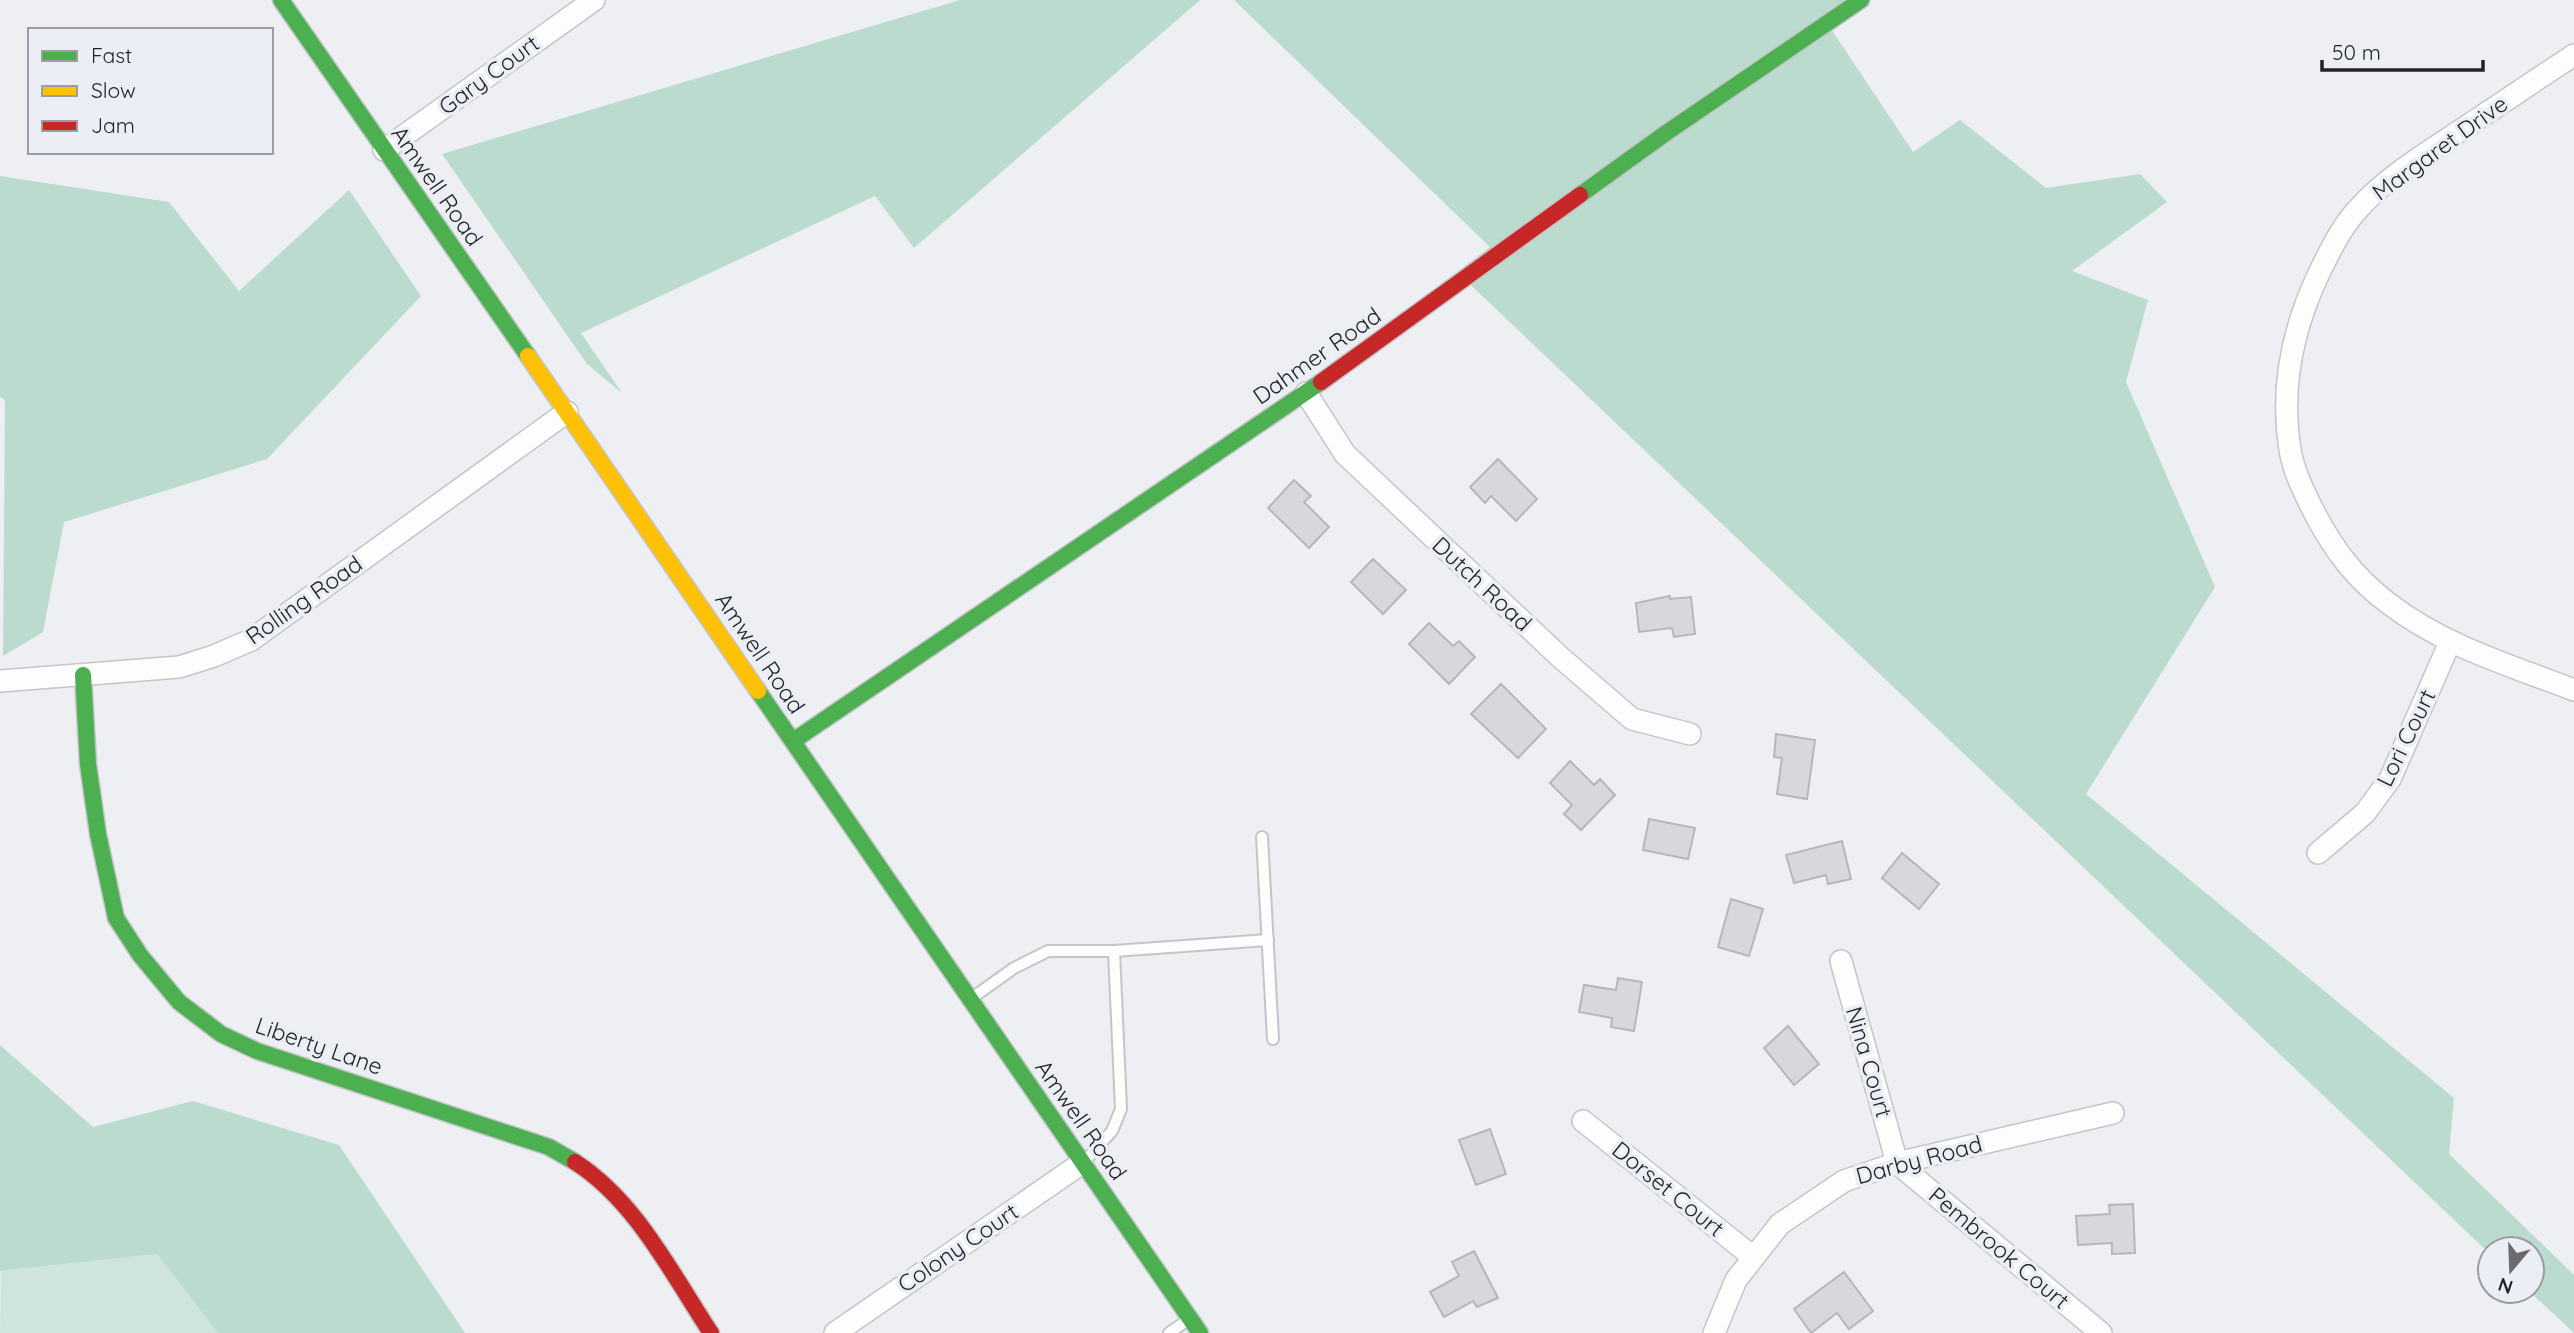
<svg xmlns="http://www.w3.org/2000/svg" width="2574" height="1333" font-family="Quicksand,sans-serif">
	<rect width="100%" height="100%" fill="#edeff3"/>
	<polygon fill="#cfe5dc" points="157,1254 218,1333 0,1333 1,1271"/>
	<g fill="#badbce">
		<polygon points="960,0 1200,0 914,248 875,196 581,333 622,393 587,364 442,154"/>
		<polygon points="1234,0 1848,0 1823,17 1913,152 1960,120 2046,188 2140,174 2167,202 2072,271 2148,300 2126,382 2215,587 2086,794 2454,1098 2449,1154 2574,1275 2574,1333 2529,1291 2532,1291 2532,1249 2490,1249 2490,1254 1457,272 1490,247"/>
		<polygon points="0,176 169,202 239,291 349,190 421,296 267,459 64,522 43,632 3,656 5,400 0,397"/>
		<polygon points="0,1045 93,1127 193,1101 339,1145 465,1333 218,1333 157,1254 0,1271"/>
	</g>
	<g fill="#d7d8db" stroke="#b6b7ba" stroke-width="2">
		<polygon points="1498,459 1537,499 1516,521 1491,496 1485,503 1470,487"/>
		<polygon points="1294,480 1311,496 1304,502 1329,527 1309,548 1268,508"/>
		<polygon points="1373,559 1406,590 1383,614 1351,582"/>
		<polygon points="1670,596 1670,599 1691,597 1695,634 1674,637 1672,628 1639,632 1636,603"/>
		<polygon points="1429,623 1453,646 1459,641 1475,657 1449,684 1409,644"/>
		<polygon points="1501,684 1546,729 1518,758 1471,714"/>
		<polygon points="1776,734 1815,740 1807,799 1777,794 1782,758 1774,757"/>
		<polygon points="1570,761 1594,785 1600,779 1615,795 1581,830 1564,814 1572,805 1550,783"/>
		<polygon points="1649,819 1695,828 1688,859 1643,850"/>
		<polygon points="1842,841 1851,879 1828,884 1826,875 1794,883 1786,855"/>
		<polygon points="1902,853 1939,884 1919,909 1882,878"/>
		<polygon points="1731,899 1763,909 1749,956 1718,947"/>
		<polygon points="1618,978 1642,982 1634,1031 1611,1027 1612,1018 1579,1012 1584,985 1616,990"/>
		<polygon points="1788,1026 1819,1064 1794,1085 1764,1048"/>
		<polygon points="1490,1129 1506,1174 1476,1185 1459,1140"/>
		<polygon points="2133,1204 2135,1253 2112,1254 2112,1243 2078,1245 2076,1216 2110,1214 2109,1205"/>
		<polygon points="1474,1251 1498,1298 1477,1307 1473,1301 1444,1317 1430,1292 1459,1276 1452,1262"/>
		<polygon points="1844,1272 1873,1311 1849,1329 1837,1313 1811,1333 1794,1309"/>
	</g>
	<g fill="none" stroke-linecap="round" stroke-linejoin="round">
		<g stroke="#c4c5c9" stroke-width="14">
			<g id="lane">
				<polyline points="1262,837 1273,1039"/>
				<polyline points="1114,951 1268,940"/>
				<polyline points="972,998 1014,968 1048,951 1114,951 1121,1109 1112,1131 1084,1162"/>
				<polyline points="1169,1333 1188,1320"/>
			</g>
		</g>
		<g stroke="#c4c5c9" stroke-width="24">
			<g id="street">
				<path d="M2574,55c-40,26 -79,53 -119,79 -33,22 -69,44 -96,74 -17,18 -28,41 -39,63 -27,56 -40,117 -30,179 4,23 15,44 25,64 19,36 40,64 73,89 56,43 121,62 186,87"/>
				<polyline points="384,150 594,0"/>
				<polyline points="1306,393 1345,454 1560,657 1632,719 1690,734"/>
				<polyline points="0,681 179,667 214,656 251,640 567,412"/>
				<polyline points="2318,853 2365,813 2390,779 2450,642"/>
				<polyline points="1841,961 1897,1163 2101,1333"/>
				<polyline points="1583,1121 1753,1257"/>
				<polyline points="835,1333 1082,1163"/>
				<polyline points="1714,1333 1736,1280 1780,1224 1844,1181 1897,1163 2113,1113"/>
			</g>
		</g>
		<g stroke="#c4c5c9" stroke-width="19">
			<g id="fast">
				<polyline points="281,0 528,356"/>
				<polyline points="1580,195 1666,133 1861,0"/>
				<polyline points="83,675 88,764 98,834 116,918 140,955 179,1002 221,1034 257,1051 549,1147 575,1162"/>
				<polyline points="758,691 1200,1333"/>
				<polyline points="793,741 1321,382"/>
			</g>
		</g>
		<g stroke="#c4c5c9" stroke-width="19">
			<polyline id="slow" points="528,356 758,691"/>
		</g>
		<g stroke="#c4c5c9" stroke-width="19">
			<g id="jam">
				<polyline points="1321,382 1580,195"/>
				<path d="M575,1162c61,39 97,112 136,171"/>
			</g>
		</g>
		<use href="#lane" stroke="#fcfdfd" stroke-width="10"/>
		<use href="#street" stroke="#fcfdfd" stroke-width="21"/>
		<use href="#fast" stroke="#4caf50" stroke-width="16"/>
		<use href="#slow" stroke="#ffc107" stroke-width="16"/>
		<use href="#jam" stroke="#c62828" stroke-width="16"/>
	</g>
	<g text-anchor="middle" stroke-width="7" stroke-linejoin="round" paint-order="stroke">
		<g font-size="23" fill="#232427" stroke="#ebeef5">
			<text transform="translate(489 75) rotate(-36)" y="8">Gary Court</text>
			<text transform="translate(2440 148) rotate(-36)" y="8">Margaret Drive</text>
			<text transform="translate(437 186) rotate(55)" y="8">Amwell Road</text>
			<text transform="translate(1317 356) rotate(-35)" y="8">Dahmer Road</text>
			<text transform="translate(1482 584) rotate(43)" y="8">Dutch Road</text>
			<text transform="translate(304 600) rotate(-35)" y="8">Rolling Road</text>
			<text transform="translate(760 653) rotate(56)" y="8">Amwell Road</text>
			<text transform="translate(2406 738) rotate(-64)" y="8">Lori Court</text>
			<text transform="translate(319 1046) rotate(19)" y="8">Liberty Lane</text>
			<text transform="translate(1869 1062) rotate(74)" y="8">Nina Court</text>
			<text transform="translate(1081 1120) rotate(55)" y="8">Amwell Road</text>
			<text transform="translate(1919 1160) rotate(-15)" y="8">Darby Road</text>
			<text transform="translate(1668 1189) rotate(39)" y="8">Dorset Court</text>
			<text transform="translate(958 1248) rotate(-34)" y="8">Colony Court</text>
			<text transform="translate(1999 1248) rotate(40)" y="8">Pembrook Court</text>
		</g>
	</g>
	<rect x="28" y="28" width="245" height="126" fill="#ebeef5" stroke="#9b9da3" stroke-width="2"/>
	<rect x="42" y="51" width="35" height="10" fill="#4caf50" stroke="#9b9da3" stroke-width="2"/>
	<text x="91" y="63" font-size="21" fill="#232427">Fast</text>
	<rect x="42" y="86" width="35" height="10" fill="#ffc107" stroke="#9b9da3" stroke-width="2"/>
	<text x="91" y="98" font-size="21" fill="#232427">Slow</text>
	<rect x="42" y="121" width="35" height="10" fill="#c62828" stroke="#9b9da3" stroke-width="2"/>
	<text x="91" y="133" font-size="21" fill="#232427">Jam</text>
	<g transform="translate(2511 1270) rotate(199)"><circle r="33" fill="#ebeef5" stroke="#9b9da3" stroke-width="2"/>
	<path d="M0-5L12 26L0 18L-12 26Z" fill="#6a6b6e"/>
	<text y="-10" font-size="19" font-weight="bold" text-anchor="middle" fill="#232427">N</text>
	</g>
	<path d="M2322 60v10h161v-10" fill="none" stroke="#232427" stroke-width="3.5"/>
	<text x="2332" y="60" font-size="21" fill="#232427" stroke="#ebeef5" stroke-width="5" paint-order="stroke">50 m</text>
</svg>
